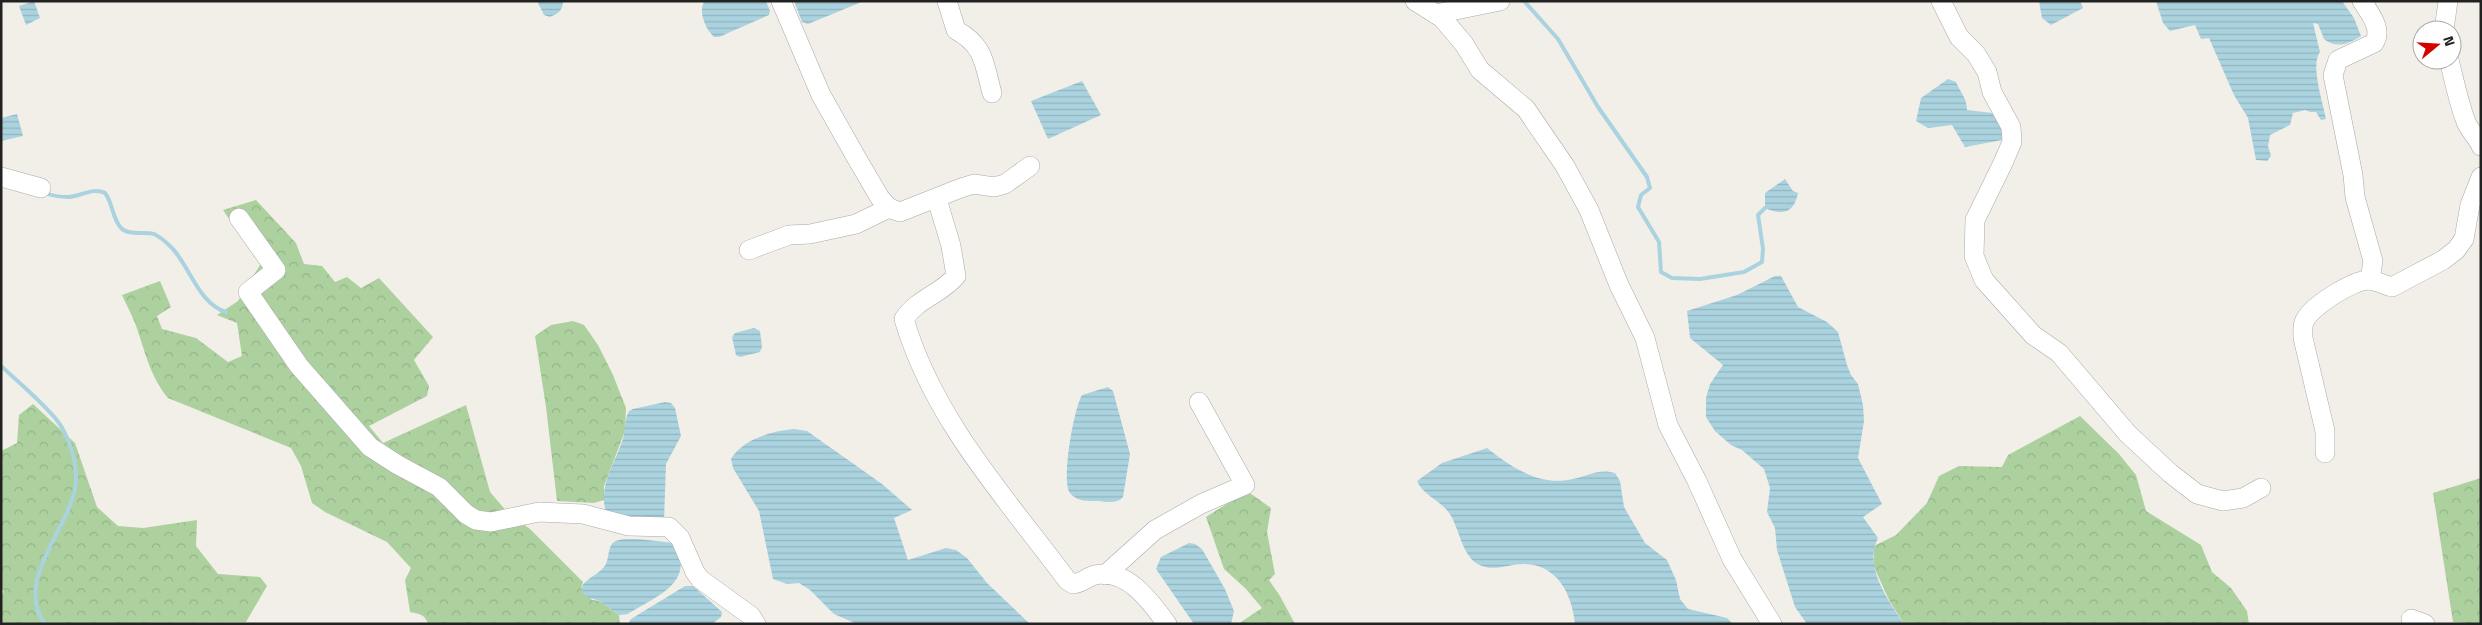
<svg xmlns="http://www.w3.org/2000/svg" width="2482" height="625" font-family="'Titillium Web',sans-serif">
	<defs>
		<pattern id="forest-crowns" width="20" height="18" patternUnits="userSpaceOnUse" patternTransform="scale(1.25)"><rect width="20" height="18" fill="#add19e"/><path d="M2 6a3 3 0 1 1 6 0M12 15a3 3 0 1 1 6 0" fill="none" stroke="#95b388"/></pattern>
		<pattern id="water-rules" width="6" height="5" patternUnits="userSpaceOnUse" patternTransform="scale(1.25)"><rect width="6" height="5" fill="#aad3df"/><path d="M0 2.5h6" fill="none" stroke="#92b5bf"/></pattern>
	</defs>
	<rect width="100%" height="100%" fill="#f2efe9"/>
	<g fill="url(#forest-crowns)">
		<path d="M256,200l40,43 8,21 18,2 13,16 12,-5 14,11 18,-10 54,59 -19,23 15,26 -2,10 -58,30 14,17 83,-38 24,87 19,22 21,15 53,53 -2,6 11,12 8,1 19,14 1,9h-192c-3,-10 -9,-10 -18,-12l-5,-32 6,-12 -24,-26 -62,-30 -13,-9 -11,-37 -10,-18 -123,-50c-19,-23 -23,-48 -33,-75 -4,-10 -9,-19 -13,-28l38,-14 11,26 -14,9 5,13 34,9 32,24 14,-6 -5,-33 -20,-8 21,-14 22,-36 3,-27 -30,-13 -10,-15z"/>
		<polygon points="573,321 584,325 598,345 613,375 626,408 625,431 604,486 604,500 594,503 557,501 546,407 535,336 551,325"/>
		<polygon points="33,404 75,443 97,507 118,526 143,528 197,520 196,546 218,574 260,577 267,586 246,622 1,624 1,597 4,591 1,588 1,451 17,443 19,415"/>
		<polygon points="2080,416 2119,454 2136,475 2146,511 2201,545 2212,572 2231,588 2247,611 2249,624 1904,624 1889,600 1874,567 1874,546 1896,535 1927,503 1939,476 1959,466 2002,467 2008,455"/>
		<polygon points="2481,478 2481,624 2453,622 2433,493"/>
		<polygon points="1247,491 1271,508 1267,532 1275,574 1269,580 1280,596 1295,624 1238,624 1262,608 1246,589 1224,569 1206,517"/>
	</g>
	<g fill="url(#water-rules)">
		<polygon points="34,1 40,18 26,25 19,6"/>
		<path d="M537,1h26c0,10 -6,13 -13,16l-6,-2z"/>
		<path d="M705,1h61l4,10 -1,4 -50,22h-5c-8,-7 -17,-27 -9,-36z"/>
		<polygon points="794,1 864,1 808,24 802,22"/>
		<polygon points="2039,1 2080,1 2083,8 2051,25 2042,18"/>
		<path d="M2156,1h186l12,17 7,18c-12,8 -25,13 -37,3l-6,-15 -5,-1 7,29c-10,12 3,51 6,67l-5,1 -5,-8h-6l-5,-2 -12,3 -3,12 -20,10 -2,11 3,10 -4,5 -11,-1 -8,-42 -14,-23 -25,-57 -8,1 -6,-14 -25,6 -7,-8z"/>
		<path d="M1948,79l8,3c4,10 11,16 11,28l25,3 12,18 -2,9 -37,7 -13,-22 -24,3 -12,-7 5,-23z"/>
		<polygon points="1082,81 1101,115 1048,139 1031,101"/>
		<polygon points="17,114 23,136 1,141 1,118"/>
		<path d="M1785,179l8,12 5,2c-4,20 -15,23 -33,15v-15z"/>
		<path d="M1775,276h6l17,31 29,15 11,10 9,33 4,10 7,9 5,21 1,16 -6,37 24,46 -19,13 15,21c-15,29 11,63 26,86h-97l-12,-17 -18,-57 -2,-22 -8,-16 3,-24 -6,-19 -22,-19 -11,-5 -16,-14 -9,-14v-19l4,-14 13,-19 -33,-27 -3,-27 50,-16z"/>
		<polygon points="754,328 760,331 762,347 760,352 740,357 736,355 732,337 735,333"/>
		<path d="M1108,387l5,4 17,63 -7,43c-6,7 -16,5 -25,4 -10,0 -21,1 -28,-8 -9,-13 4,-85 12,-98z"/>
		<path d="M665,402l6,1 4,5 6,28 -15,28 -2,57 -56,-4c-12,-27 5,-50 14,-75 4,-11 2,-22 7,-31l4,-2z"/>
		<path d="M794,429l13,2 75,53 30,26 -18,8 14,42 38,-12 10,2 11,8 20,25 43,41h-173l-23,-10 -24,-24 -11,-7 -12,1 -14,-5 -14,-68 -26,-43 -2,-9c12,-20 41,-28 63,-30z"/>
		<path d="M1487,448c24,19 53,39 86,31 14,-3 27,-11 42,-6l5,8 4,26 21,36 22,17 9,20 4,19 8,10 39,9 6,6h-158c-3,-29 -17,-60 -52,-60 -14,0 -26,7 -41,2 -19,-6 -22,-35 -31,-50 -9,-16 -27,-19 -34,-35l25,-18z"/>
		<path d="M638,539l36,4c23,40 -18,53 -46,71l-9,1 -19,-14 -14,-4 -5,-9c5,-11 19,-13 25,-24 3,-6 2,-18 8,-22 6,-4 17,-3 24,-3z"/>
		<polygon points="1189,543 1195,544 1202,549 1225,589 1234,611 1231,624 1194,624 1156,569 1161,557"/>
		<polygon points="685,586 693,586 722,612 721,617 712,624 628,624 631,619"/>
	</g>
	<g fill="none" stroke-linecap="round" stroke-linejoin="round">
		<g stroke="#aad3df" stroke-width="4">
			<polyline points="1524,1 1558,39 1598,107 1647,177 1650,188 1641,195 1638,207 1659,242 1661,272 1672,278 1700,279 1744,272 1762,262 1763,249 1758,215 1765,208"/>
			<path d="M45,193c8,3 15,4 24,4 12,-1 25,-10 36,-4 8,10 7,25 16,35 8,8 23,3 33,6 7,3 13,9 18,14 18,19 27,56 54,64"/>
			<path d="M1,366c15,14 50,43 60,60 9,15 16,37 15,55 -3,45 -64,99 -31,143"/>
		</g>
		<g stroke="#a9a9a9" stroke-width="20">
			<g id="minor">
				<polyline points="781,1 821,95 856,157 880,198 889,208 900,212 961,188 974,184 994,187 1005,184 1030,166"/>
				<path d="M947,1l9,29c29,16 28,34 36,63"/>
				<polyline points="1415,1 1442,18 1464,44 1480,70 1526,109 1565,166 1589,210 1619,285 1645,338 1668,425 1697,481 1732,559 1772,624"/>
				<polyline points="1941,1 1959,37 1976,54 1987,72 1992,92 2011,127 2012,142 2003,163 1975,220 1974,256 1984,280 2033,335 2059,353 2128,434 2170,473 2197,494 2223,501 2243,498 2261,488"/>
				<path d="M2362,1c8,13 21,28 12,42l-36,17 -5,15 20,100 2,22 18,64 -3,19"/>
				<polyline points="1436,14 1500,1"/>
				<polyline points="2444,30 2448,1"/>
				<path d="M2449,60c5,19 9,40 16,59 3,11 12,17 16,27"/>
				<polyline points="1,177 41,188"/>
				<path d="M937,199l14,47 5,30c-15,18 -39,23 -52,43 29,100 102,179 163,261l6,4c9,-1 14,-7 22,-9 32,-7 56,27 72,49"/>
				<polyline points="239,218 276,270 248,292 299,366 370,447 398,465 439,487 466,514 476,520 491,522 539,512 583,514 629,526 669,527 680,538 695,572 700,579 751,616 756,624"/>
				<polyline points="749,250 789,235 810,234 856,224 889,208"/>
				<path d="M2325,453v-22l-22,-93c0,-6 -1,-13 2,-18 7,-14 49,-41 65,-40 7,1 15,5 22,7l51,-27 13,-10 8,-11 6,-34 11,-28"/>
				<polyline points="1105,575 1155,530 1201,504 1245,485 1199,402"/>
				<polyline points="2411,619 2425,624"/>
			</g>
		</g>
		<use href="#minor" stroke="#fff" stroke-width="19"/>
	</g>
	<rect width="2482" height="625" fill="none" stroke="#222222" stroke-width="5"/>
	<g transform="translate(2437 45) rotate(72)"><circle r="24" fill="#ffffff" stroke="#a7a7a7"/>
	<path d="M0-4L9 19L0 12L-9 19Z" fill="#d40000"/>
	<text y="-8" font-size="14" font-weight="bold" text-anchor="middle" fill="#222222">N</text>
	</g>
</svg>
